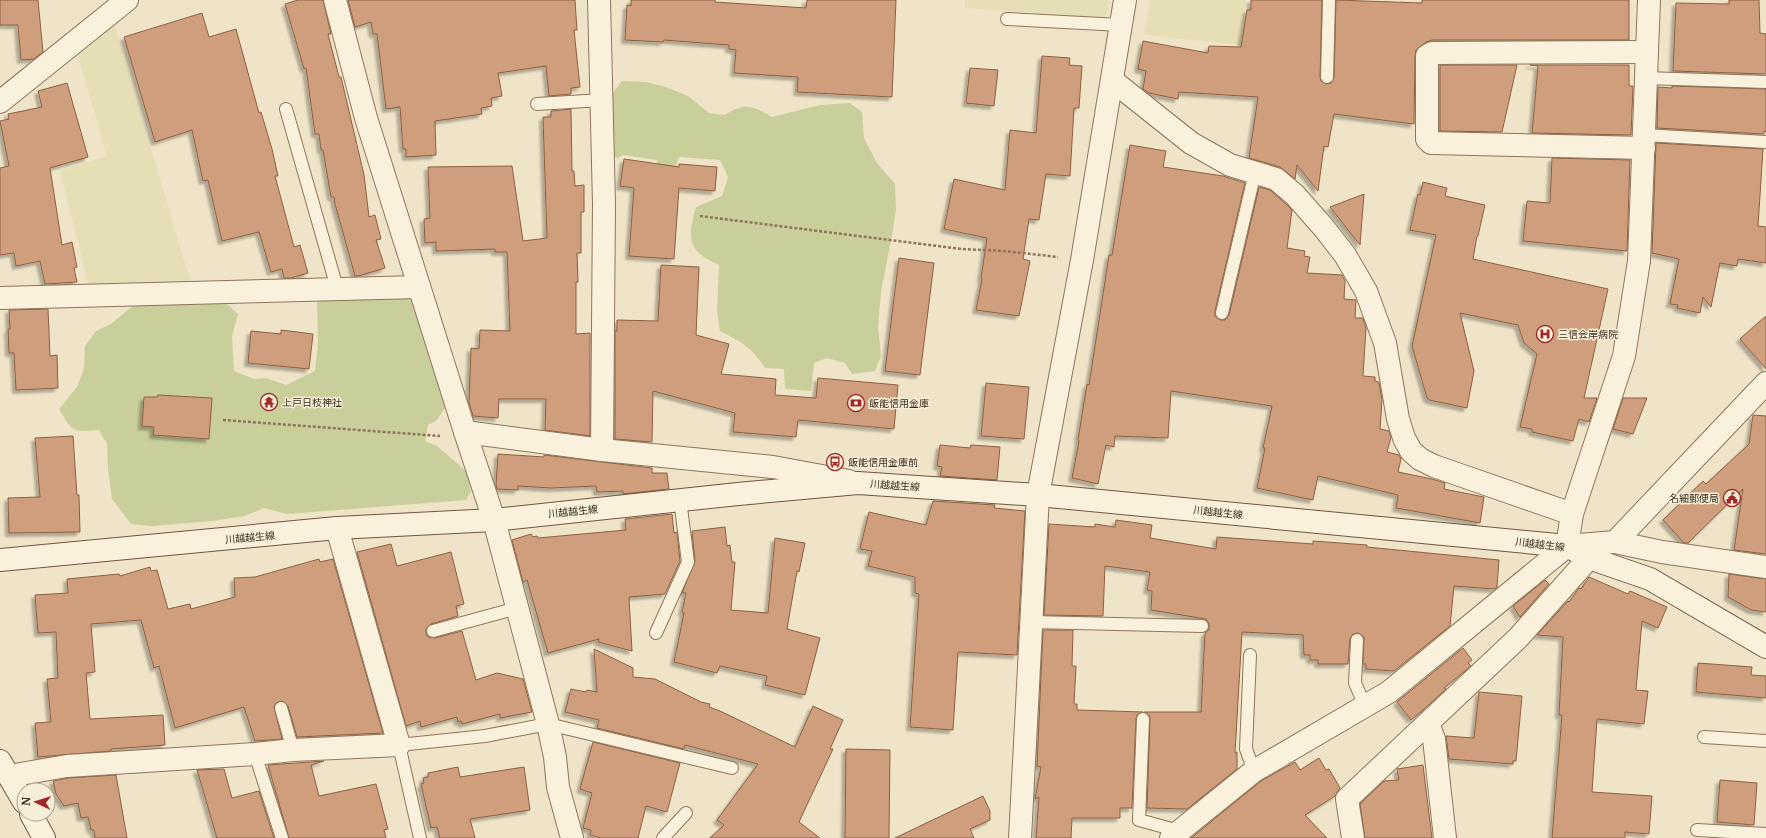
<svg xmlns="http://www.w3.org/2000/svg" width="1766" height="838" font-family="Merriweather,'Noto Sans JP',serif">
	<defs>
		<filter id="shadow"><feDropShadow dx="-3.5" dy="3.5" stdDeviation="1" flood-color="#0004"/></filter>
	</defs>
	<rect width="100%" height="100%" fill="#f0e4c8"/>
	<g fill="#e6deb5">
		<polygon points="965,0 1109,0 1106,19 965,8"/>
		<polygon points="1150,0 1246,0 1241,45 1144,35"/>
		<polygon points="113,20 191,284 89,287 60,171 107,156 76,50"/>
	</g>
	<g fill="#c9cf9b">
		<path d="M622,81l24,1 20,5 22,9 21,17 16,2c20,-13 28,-9 47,2l48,-12 30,-2 12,9 2,26 13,25 18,21 1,25 -3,21 -12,62 -3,35 3,29 -6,15 -23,3 -7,-11 -18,-5 -13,5 -3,28 -26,-2 -1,-20 -19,-1c-14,-22 -24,-26 -45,-37l-3,-21 2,-45c-32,-14 -32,-26 -23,-58l26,-11 6,-19 -8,-17 -41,-3 -5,15 -18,5 1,-17 -34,-5 -5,3 -5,-2 -2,-39 2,-24z"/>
		<path d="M409,295c11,26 15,49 24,74 4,14 9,26 12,39l-9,13 -8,4 -3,16 12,5 30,26 4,20 -5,8 -179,14 -23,-6 -19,8 -32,5 -61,5 -21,-2 -19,-25 -4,-29 -1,-26 -8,-14c-27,3 -27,1 -40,-21l18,-22 7,-19 1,-22 11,-15 15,-7 23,-19 69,-6 24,5 11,10 -6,22 2,35 20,8 12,-1 20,7 29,-14 3,-27 -1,-43 12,-5z"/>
	</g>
	<g fill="#cf9f7d" stroke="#8d5f41" filter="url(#shadow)">
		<polygon points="0,0 38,0 43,52 34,59 21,60 18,25 0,25"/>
		<polygon points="298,0 323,0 331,34 328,34 339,77 341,77 364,175 369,217 375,215 381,239 376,240 385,268 358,276 355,276 335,204 334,197 331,197 323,150 321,150 319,134 315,134 306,68 304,69 285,4"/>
		<polygon points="348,0 575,0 577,30 574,30 580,87 571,88 571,94 549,96 546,66 498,73 502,96 491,98 492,106 481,108 482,114 435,121 436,155 406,157 406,149 403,149 400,107 386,109 377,34 373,34 371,22 355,27"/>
		<polygon points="631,0 715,0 715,2 806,8 807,0 896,0 892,97 797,92 798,77 734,73 736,50 729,49 729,45 664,40 663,42 625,40 627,5 631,6"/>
		<polygon points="1251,0 1322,0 1320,77 1321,81 1326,84 1331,83 1334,77 1336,0 1422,3 1422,0 1629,0 1629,40 1432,40 1426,42 1416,50 1415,56 1414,124 1334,114 1328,147 1324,146 1318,191 1297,165 1295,179 1280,167 1249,158 1258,97 1179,92 1178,99 1149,93 1143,89 1146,71 1138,69 1143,41 1208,53 1209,46 1241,47 1247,10 1251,10"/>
		<polygon points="1729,0 1759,0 1760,33 1766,34 1766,74 1673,71 1676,3 1729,4"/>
		<polygon points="202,13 209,37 236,29 259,113 261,112 272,149 278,176 275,176 294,247 300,245 308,273 291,278 284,278 282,269 271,272 259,232 222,241 208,180 203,181 192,130 155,142 124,37"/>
		<polygon points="1042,56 1070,58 1069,65 1082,66 1079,108 1074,108 1070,176 1046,174 1039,220 1029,219 1023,259 1030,261 1019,316 976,310 982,279 981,278 987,238 944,229 954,179 1005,190 1010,130 1036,133"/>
		<polygon points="1440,65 1517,65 1502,132 1440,131"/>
		<polygon points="1530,65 1629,65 1629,86 1633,86 1631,135 1532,133 1538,66"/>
		<polygon points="970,68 998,70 994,106 966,103"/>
		<polygon points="67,83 88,157 50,168 62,245 72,242 77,267 74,268 77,282 45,284 40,261 16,266 14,253 0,255 0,168 9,166 0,121 9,119 8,114 42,107 38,91"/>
		<polygon points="1672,86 1766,89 1766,132 1764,131 1764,134 1657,128 1658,87 1672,88"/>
		<polygon points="571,109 572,171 574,171 575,186 584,185 584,212 581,212 581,253 577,253 578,282 576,282 576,334 590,333 590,436 545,430 546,399 499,399 498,418 473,416 469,402 471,348 479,349 480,330 510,331 507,252 495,252 495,249 436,251 436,242 425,243 424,219 430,218 428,167 512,166 523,241 547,238 543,117 551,117 551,111"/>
		<polygon points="1656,143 1763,149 1758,226 1766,227 1766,263 1738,259 1737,266 1720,263 1711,307 1703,297 1700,313 1677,308 1678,305 1670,304 1679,259 1652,253"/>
		<polygon points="1130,145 1166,151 1163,167 1223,176 1245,183 1215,311 1215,316 1220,320 1225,320 1229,315 1259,187 1270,190 1286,204 1292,210 1287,248 1305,251 1304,256 1310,257 1307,273 1342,275 1345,281 1344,299 1356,300 1355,318 1363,318 1366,328 1363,376 1375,377 1375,381 1379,382 1382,400 1380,429 1389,431 1391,437 1387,452 1399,455 1401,459 1398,472 1432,479 1445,483 1444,489 1484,497 1480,523 1396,508 1398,495 1318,476 1313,500 1257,488 1265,448 1263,448 1272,406 1171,391 1168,438 1115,436 1114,447 1106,445 1098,484 1072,478 1079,441 1078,440 1087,384 1089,385 1109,255 1112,255"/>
		<polygon points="1552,158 1630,160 1627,251 1523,241 1527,201 1550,203"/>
		<polygon points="624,159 679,167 679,164 717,167 715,191 679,188 674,259 629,256 634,188 620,186"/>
		<polygon points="1423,182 1447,188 1445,196 1485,205 1478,236 1477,236 1473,259 1608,289 1584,398 1597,398 1589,422 1579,419 1573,441 1532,432 1532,429 1520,427 1537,354 1524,343 1518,325 1460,313 1474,371 1467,408 1429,400 1429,399 1427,398 1412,346 1436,235 1410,230 1418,194 1420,195"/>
		<polygon points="1364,194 1360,245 1330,207"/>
		<polygon points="899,258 934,263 920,375 885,371"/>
		<polygon points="661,265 699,267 696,335 729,344 721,374 776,379 775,395 816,398 818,378 898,385 894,429 798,420 796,437 733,432 735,413 653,391 652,442 615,439 615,331 617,331 617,320 658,321"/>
		<polygon points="48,309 50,356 57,355 58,388 16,390 14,353 9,353 8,329 10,329 9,310"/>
		<polygon points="1766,316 1766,369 1740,339"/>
		<polygon points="281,330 313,334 309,369 248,363 251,331 281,334"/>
		<polygon points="986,383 1029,387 1024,439 981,436"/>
		<polygon points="158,395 212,398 209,439 153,435 154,427 142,426 144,397 157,397"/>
		<polygon points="1623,398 1647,398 1633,434 1613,429"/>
		<polygon points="1753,415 1766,416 1766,554 1734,550 1743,489 1688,543 1684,543 1663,520 1703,481 1706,484 1749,444"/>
		<polygon points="73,436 77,495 79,495 80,532 9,533 8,498 40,497 35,438"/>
		<polygon points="940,445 970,448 971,445 1000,447 997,480 940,476 942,467 937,466"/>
		<polygon points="498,454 544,457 544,455 652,468 652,473 667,473 669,489 623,494 623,491 597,492 596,486 551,488 518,486 518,490 497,489 496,485"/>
		<polygon points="933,501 995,505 994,508 1025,511 1017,655 958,652 953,730 910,727 919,594 915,593 915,577 868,566 872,551 860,549 869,512 926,525"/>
		<polygon points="672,514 674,533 677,532 680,561 665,594 629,597 632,651 598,642 599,639 548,653 527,580 523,582 512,540 531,534 533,537 537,536 538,538 626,530 625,519"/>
		<polygon points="1116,520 1152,525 1150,538 1216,549 1217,537 1313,544 1313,541 1367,545 1367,547 1499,560 1497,587 1495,589 1454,586 1450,626 1394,671 1366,669 1366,664 1363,664 1364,637 1358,633 1353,634 1350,639 1348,664 1318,664 1318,660 1310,660 1310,655 1304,655 1303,635 1242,632 1235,753 1237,752 1237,769 1187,809 1147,808 1150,719 1149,715 1144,712 1201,712 1205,633 1209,630 1209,623 1206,619 1151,610 1152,591 1147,590 1150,572 1105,566 1103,616 1044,615 1049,524 1095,527 1095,524 1115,527"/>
		<polygon points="725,527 727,546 730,545 732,562 735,562 731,610 768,613 775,538 805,543 799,572 797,571 787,629 820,638 805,695 765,685 767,676 720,666 717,673 674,662 684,613 682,612 686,593 682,593 695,561 692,531"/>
		<polygon points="391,544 397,566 451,552 464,604 456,606 458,616 431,624 426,629 426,633 428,637 435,638 462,631 476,680 497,673 523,679 532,712 500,718 500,714 462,724 461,721 458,722 457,717 421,727 420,721 406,726 357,552"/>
		<polygon points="319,559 320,562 333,559 383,733 297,737 288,706 282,701 276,703 274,707 282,739 255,741 244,707 175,728 159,666 154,668 141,620 91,624 95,672 86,673 90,719 163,715 165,745 111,749 111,751 38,757 35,723 51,722 47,679 58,678 56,632 38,633 35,595 68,593 67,579 119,574 120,576 150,567 151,571 157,570 168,609 190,604 191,609 235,597 234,578 255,577"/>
		<polygon points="1729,574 1766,579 1766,612 1751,610 1728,597"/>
		<polygon points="1589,577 1628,594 1630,591 1667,607 1658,628 1642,621 1636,690 1648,691 1644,724 1597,719 1592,792 1652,796 1649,834 1625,832 1625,838 1552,838 1562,715 1559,715 1563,637 1537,635 1568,601 1569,602 1579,588 1581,589"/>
		<polygon points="1545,580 1549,584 1520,617 1513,606"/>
		<polygon points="1043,630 1073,630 1072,666 1076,666 1074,704 1077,704 1077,710 1143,712 1137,715 1136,719 1132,808 1120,808 1120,818 1072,818 1071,838 1036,838 1039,797 1035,799 1041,767 1037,766"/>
		<polygon points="1463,648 1472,660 1468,663 1471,666 1444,688 1446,689 1423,710 1411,720 1397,702"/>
		<polygon points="594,649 633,668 633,677 655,679 701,702 710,704 709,707 720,711 795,747 813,706 843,720 830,749 833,749 799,822 820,838 710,838 724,825 717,820 758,764 685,745 684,749 597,728 599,720 565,712 571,689 586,692 587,690 597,692"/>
		<polygon points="1698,663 1752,667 1751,675 1766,676 1766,698 1696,692"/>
		<polygon points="1479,692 1522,696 1516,761 1513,761 1513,764 1449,759 1446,736 1474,738"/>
		<polygon points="593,742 680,763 667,812 646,806 638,838 601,838 590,835 591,830 583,828 592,793 580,789"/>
		<polygon points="846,749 890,750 889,838 845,838"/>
		<polygon points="1319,758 1326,770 1329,769 1340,788 1335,796 1305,815 1327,838 1191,838 1261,781 1295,762 1300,770"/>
		<polygon points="324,761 311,765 319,796 376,784 388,829 384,830 386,838 289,838 268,765"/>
		<polygon points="1423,765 1432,838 1365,838 1360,804 1384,781 1399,780 1397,769"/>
		<polygon points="458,767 460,777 524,767 530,810 470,819 475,838 440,838 437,827 431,828 421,784 424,783 423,778 428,777 428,773"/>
		<polygon points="224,769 232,798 259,791 274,838 217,838 197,770"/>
		<polygon points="116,775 127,838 95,838 94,830 91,830 88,817 81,818 78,803 64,806 56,794 53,781 68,778"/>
		<polygon points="1720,780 1757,783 1754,825 1717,822"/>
		<polygon points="983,796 990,811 990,820 970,829 974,838 895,838"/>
	</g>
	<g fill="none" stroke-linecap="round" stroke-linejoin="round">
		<g stroke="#8d765c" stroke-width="14">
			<g id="service">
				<polyline points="1007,19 1121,25"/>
				<polyline points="1327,77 1329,0"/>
				<polyline points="1645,78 1766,82"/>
				<polyline points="537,104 602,100"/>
				<polyline points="286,109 337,288"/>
				<polyline points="1644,135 1766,142"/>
				<polyline points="1222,313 1255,172"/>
				<polyline points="1031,622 1202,626"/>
				<polyline points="433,631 517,608"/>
				<polyline points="656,633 688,562 680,500"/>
				<polyline points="1357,640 1355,683 1365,706"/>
				<polyline points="1250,655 1246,749 1254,771"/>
				<polyline points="281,708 293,750"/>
				<polyline points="1143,719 1139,820 1179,831"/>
				<polyline points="1704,737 1766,741"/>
				<polyline points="255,754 282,838"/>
				<polyline points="1697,830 1766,834"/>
				<polyline points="420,838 399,745 485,736 548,724 732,768"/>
				<polyline points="663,838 686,813"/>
			</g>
		</g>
		<g stroke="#8d765c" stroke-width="24">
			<g id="minor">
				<polyline points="335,0 366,118 465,432 494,520 548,724 555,757 558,787 572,838"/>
				<polyline points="599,0 604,204 602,450"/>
				<polyline points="1113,81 1191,143 1230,165 1276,179 1295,195 1324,228 1345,255 1366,291 1385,343 1398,419 1404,438 1411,451 1420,459 1434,466 1572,514"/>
				<polyline points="0,102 127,0"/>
				<polyline points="1644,148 1431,143 1427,139 1427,56 1432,53 1646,52"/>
				<polyline points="0,298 419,287"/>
				<polyline points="1766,383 1615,542 1662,552 1766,567"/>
				<polyline points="465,432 602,450 773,467 849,481"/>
				<polyline points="1567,546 1572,514 1624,356 1639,261 1649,0"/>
				<polyline points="1428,723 1434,739 1445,838"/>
				<polyline points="9,776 67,766 255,754 293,750 399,745 337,528"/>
				<polyline points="1171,838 1254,771 1389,692 1567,546 1615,542"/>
				<polyline points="1353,838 1347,799 1518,638 1589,558"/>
			</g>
		</g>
		<g stroke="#8d765c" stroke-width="24">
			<polyline id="tertiary" points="1020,838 1038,495 1082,260 1125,0"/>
		</g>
		<g stroke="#6f573f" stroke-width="24">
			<g id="secondary">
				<polyline points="0,560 337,528 494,520 738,494 858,483 1038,495 1567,546 1589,558 1650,579 1766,647"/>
				<polyline points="0,761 24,802"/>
				<polyline points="31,814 44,838"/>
			</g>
		</g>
		<g stroke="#8d765c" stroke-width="2.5" stroke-dasharray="3 2" stroke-linecap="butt">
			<polyline points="700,216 961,249 1005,251 1058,257"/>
			<polyline points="223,420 440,436"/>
		</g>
		<use href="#service" stroke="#faf1dc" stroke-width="12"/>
		<use href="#minor" stroke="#faf1dc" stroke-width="22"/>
		<use href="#tertiary" stroke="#faf1dc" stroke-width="22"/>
		<use href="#secondary" stroke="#faf1dc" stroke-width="22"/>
	</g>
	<defs>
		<g id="hospital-ring" transform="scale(0.9)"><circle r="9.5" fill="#f7eed8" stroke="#9e2a2b" stroke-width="1.5"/><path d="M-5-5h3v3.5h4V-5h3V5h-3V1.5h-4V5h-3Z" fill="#9e2a2b"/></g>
		<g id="temple-ring" transform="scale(0.9)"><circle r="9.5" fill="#f7eed8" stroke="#9e2a2b" stroke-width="1.5"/><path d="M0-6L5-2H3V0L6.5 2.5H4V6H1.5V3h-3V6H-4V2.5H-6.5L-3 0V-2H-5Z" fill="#9e2a2b"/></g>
		<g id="bank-ring" transform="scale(0.9)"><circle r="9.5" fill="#f7eed8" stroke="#9e2a2b" stroke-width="1.5"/><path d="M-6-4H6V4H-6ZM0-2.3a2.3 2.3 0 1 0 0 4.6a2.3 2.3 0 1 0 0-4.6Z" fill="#9e2a2b"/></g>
		<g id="bus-ring" transform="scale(0.9)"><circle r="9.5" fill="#f7eed8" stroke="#9e2a2b" stroke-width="1.5"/><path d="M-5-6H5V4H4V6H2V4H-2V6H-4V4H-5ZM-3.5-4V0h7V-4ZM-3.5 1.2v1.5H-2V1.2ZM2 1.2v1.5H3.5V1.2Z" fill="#9e2a2b"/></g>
		<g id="civic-ring" transform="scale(0.9)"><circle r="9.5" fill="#f7eed8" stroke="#9e2a2b" stroke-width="1.5"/><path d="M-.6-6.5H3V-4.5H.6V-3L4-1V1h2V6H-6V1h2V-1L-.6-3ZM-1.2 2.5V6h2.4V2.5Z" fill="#9e2a2b"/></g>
	</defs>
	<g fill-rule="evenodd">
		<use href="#hospital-ring" x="1545" y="334"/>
		<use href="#temple-ring" x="269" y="402"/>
		<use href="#bank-ring" x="856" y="403"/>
		<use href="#bus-ring" x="835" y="462"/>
		<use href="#civic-ring" x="1732" y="498"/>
	</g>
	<g text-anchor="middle" stroke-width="3" stroke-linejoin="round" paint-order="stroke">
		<g font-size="10" fill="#3d2e20" stroke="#f7eed8" text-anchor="start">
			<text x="1558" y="338">三信会岸病院</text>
			<text x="282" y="406">上戸日枝神社</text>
			<text x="869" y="407">飯能信用金庫</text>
			<text x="848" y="466">飯能信用金庫前</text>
			<text x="1719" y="502" text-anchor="end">名細郵便局</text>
		</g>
		<g font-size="10" fill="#3d2e20" stroke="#f7eed8">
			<text transform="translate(895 485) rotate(4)" y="4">川越越生線</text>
			<text transform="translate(573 511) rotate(-6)" y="4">川越越生線</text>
			<text transform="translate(1218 512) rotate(6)" y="4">川越越生線</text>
			<text transform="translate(250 537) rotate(-5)" y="4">川越越生線</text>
			<text transform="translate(1540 544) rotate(7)" y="4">川越越生線</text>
		</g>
	</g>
	<g transform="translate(36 802) rotate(274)"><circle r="19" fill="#f7eed8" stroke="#ada18e"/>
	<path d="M0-3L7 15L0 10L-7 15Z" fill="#9e2a2b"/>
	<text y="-6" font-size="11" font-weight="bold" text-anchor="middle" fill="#3d2e20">N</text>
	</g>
</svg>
